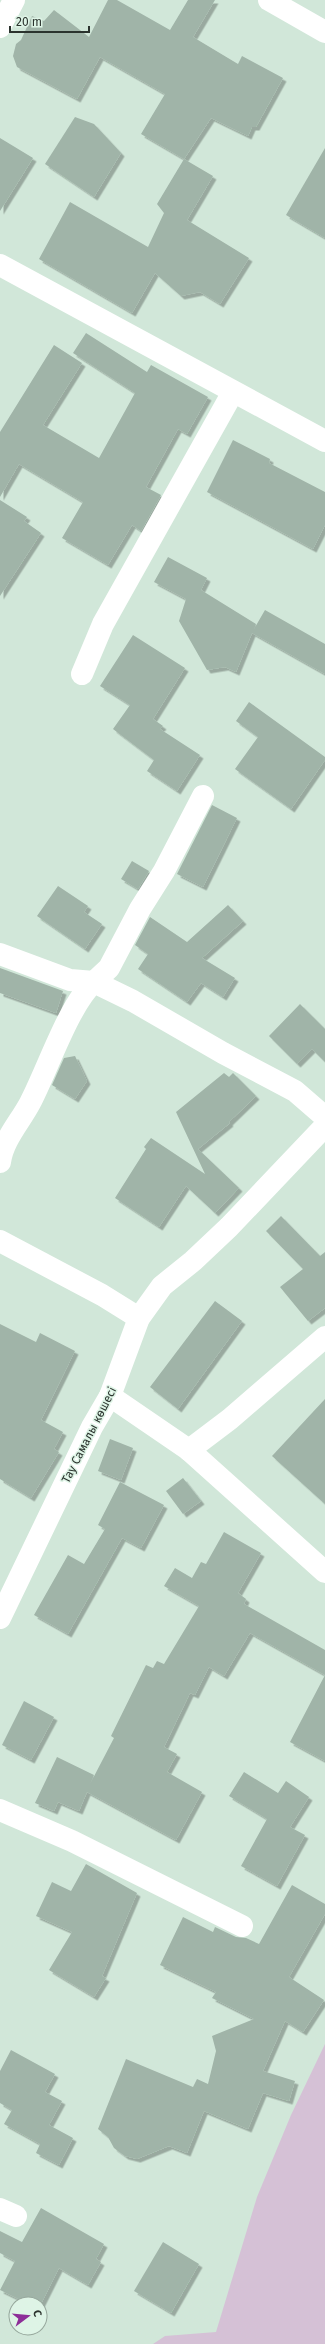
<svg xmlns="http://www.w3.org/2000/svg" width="325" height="2344" font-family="'Fira Sans',sans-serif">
	<defs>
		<filter id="shadow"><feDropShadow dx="3.5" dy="3.5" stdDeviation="0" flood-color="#0004"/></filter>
	</defs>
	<rect width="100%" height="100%" fill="#d1e7d9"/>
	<polygon fill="#d5c1d6" points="325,2044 325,2344 153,2344 165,2336 216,2332 257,2197 291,2115"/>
	<g fill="#a0b4a8" filter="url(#shadow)">
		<polygon points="108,0 117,0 170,30 188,0 215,0 193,37 238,64 242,56 283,78 256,127 252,127 248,136 211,118 184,159 213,176 187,220 249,258 220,304 200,292 181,296 155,273 132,313 39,259 70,202 148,247 164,213 157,204 184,159 141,134 165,94 100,57 77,99 17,67 13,56 16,44 21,40 32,16 44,21 54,10 89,37"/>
		<polygon points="75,117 94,124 121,153 94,197 45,164"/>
		<polygon points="0,138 33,158 0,211"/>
		<polygon points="325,148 325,238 286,215"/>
		<polygon points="86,333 147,372 151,365 208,397 187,434 178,429 146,487 161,495 141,531 132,525 108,565 62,538 83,502 19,464 0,497 0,432 54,345 82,363 43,425 99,458 135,393 73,353"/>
		<polygon points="233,440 270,459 269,463 325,492 325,525 313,549 207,492"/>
		<polygon points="0,500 27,517 24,521 41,533 0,596"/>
		<polygon points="168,557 207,578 201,590 256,624 254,629 265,610 325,644 325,674 252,633 236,672 225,667 207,670 179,621 186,599 154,582"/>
		<polygon points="133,635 185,668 153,719 163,726 160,729 200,755 177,791 147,771 154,760 113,729 130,705 100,686"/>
		<polygon points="249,702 325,757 325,760 291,809 235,769 258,737 236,721"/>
		<polygon points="212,805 237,818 203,887 177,874"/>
		<polygon points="132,861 149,871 138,889 121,879"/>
		<polygon points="58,886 88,906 84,912 102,924 85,949 37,916"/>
		<polygon points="228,905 243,921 202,958 235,978 223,997 201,983 187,1002 138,969 148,954 135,945 150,917 187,942"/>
		<polygon points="0,968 63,991 56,1013 0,993"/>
		<polygon points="300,1004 325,1029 325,1062 312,1049 297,1064 269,1036"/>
		<polygon points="75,1056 87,1081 75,1099 52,1085 64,1058"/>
		<polygon points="224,1073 229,1077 233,1073 256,1096 229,1122 230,1123 198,1149 239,1188 215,1213 186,1186 159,1227 115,1198 146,1149 144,1147 151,1138 205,1174 176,1112"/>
		<polygon points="281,1216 320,1256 325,1252 325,1308 308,1321 280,1287 303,1269 266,1231"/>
		<polygon points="215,1301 242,1321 178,1409 150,1387"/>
		<polygon points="0,1324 36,1342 40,1333 75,1351 41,1420 63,1432 54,1449 59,1452 31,1498 0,1479"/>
		<polygon points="325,1399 325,1504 272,1456"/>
		<polygon points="110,1439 133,1448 121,1480 98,1471"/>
		<polygon points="183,1478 201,1501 183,1514 166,1491"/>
		<polygon points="120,1482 164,1505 141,1548 122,1538 68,1634 34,1615 68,1555 84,1564 105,1529 98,1525"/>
		<polygon points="224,1532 261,1553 238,1593 246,1599 244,1604 325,1650 325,1761 290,1742 325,1675 250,1633 224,1676 209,1667 195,1695 190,1693 164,1747 177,1754 167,1772 202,1792 176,1840 87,1792 79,1811 58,1802 54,1811 35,1803 57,1757 94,1775 90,1784 114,1738 111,1736 146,1665 153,1668 157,1661 164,1664 199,1606 164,1586 175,1568 192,1578 201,1562 206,1564"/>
		<polygon points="24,1701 54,1717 31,1760 2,1745"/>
		<polygon points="244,1772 278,1793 286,1781 309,1797 290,1827 305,1835 277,1886 241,1866 267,1819 229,1796"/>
		<polygon points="86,1864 137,1893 102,1976 106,1978 94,1997 49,1970 72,1932 36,1916 52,1882 71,1891"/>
		<polygon points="292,1885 325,1904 325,1914 289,1977 324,2000 303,2032 285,2021 263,2071 295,2081 289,2101 263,2093 248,2129 204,2111 187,2153 169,2146 137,2159 125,2156 114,2148 108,2137 98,2129 126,2059 193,2087 197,2079 208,2084 216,2051 212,2036 254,2019 212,1998 216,1992 160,1965 183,1917 213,1932 215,1927 236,1937 246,1938 259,1944"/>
		<polygon points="11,2050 55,2074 45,2092 62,2101 49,2125 73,2138 59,2165 36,2153 40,2144 4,2124 12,2110 0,2103 0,2071"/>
		<polygon points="41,2208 104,2244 96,2259 101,2262 88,2285 59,2268 40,2306 40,2304 29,2304 0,2290 15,2261 0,2253 0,2231 22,2242"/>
		<polygon points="163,2242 199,2264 171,2313 134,2291"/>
	</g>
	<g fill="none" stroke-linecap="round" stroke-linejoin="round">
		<g stroke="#fff" stroke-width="22">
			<polyline points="269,0 325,32"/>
			<polyline points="0,27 14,0"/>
			<polyline points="0,265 325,441"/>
			<polyline points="82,674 103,624 233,392"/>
			<polyline points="0,954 70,980 94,982 109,968 140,909 164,871 203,796"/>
			<path d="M0,1162c3,-22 20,-40 30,-59 17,-32 39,-99 64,-121l39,19 90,52 72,38 30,26"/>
			<polyline points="0,1241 102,1295 139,1318"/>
			<polyline points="110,1396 189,1450 325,1572"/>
			<polyline points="189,1450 230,1419 325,1337"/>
			<polyline points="0,1810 72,1841 242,1926"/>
			<polyline points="0,2209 16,2216"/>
		</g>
		<polyline stroke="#fff" stroke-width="22" points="0,1618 92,1427 110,1396 139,1318 162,1286 193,1261 229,1227 325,1126"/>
	</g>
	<g text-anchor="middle" stroke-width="3" stroke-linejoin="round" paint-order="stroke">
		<g font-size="12" fill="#2b332e" stroke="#def4e6">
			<text transform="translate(89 1435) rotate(-63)" y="4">Тау Самалы көшесі</text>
		</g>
	</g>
	<g transform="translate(28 2316) rotate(74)"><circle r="19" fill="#def4e6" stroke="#96a79c"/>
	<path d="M0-3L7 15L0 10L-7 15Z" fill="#8d2e98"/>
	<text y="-6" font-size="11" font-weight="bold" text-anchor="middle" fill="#2b332e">С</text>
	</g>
	<path d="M10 26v6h79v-6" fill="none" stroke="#2b332e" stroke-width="2"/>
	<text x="16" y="26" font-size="12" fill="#2b332e" stroke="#def4e6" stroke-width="3" paint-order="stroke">20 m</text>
</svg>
